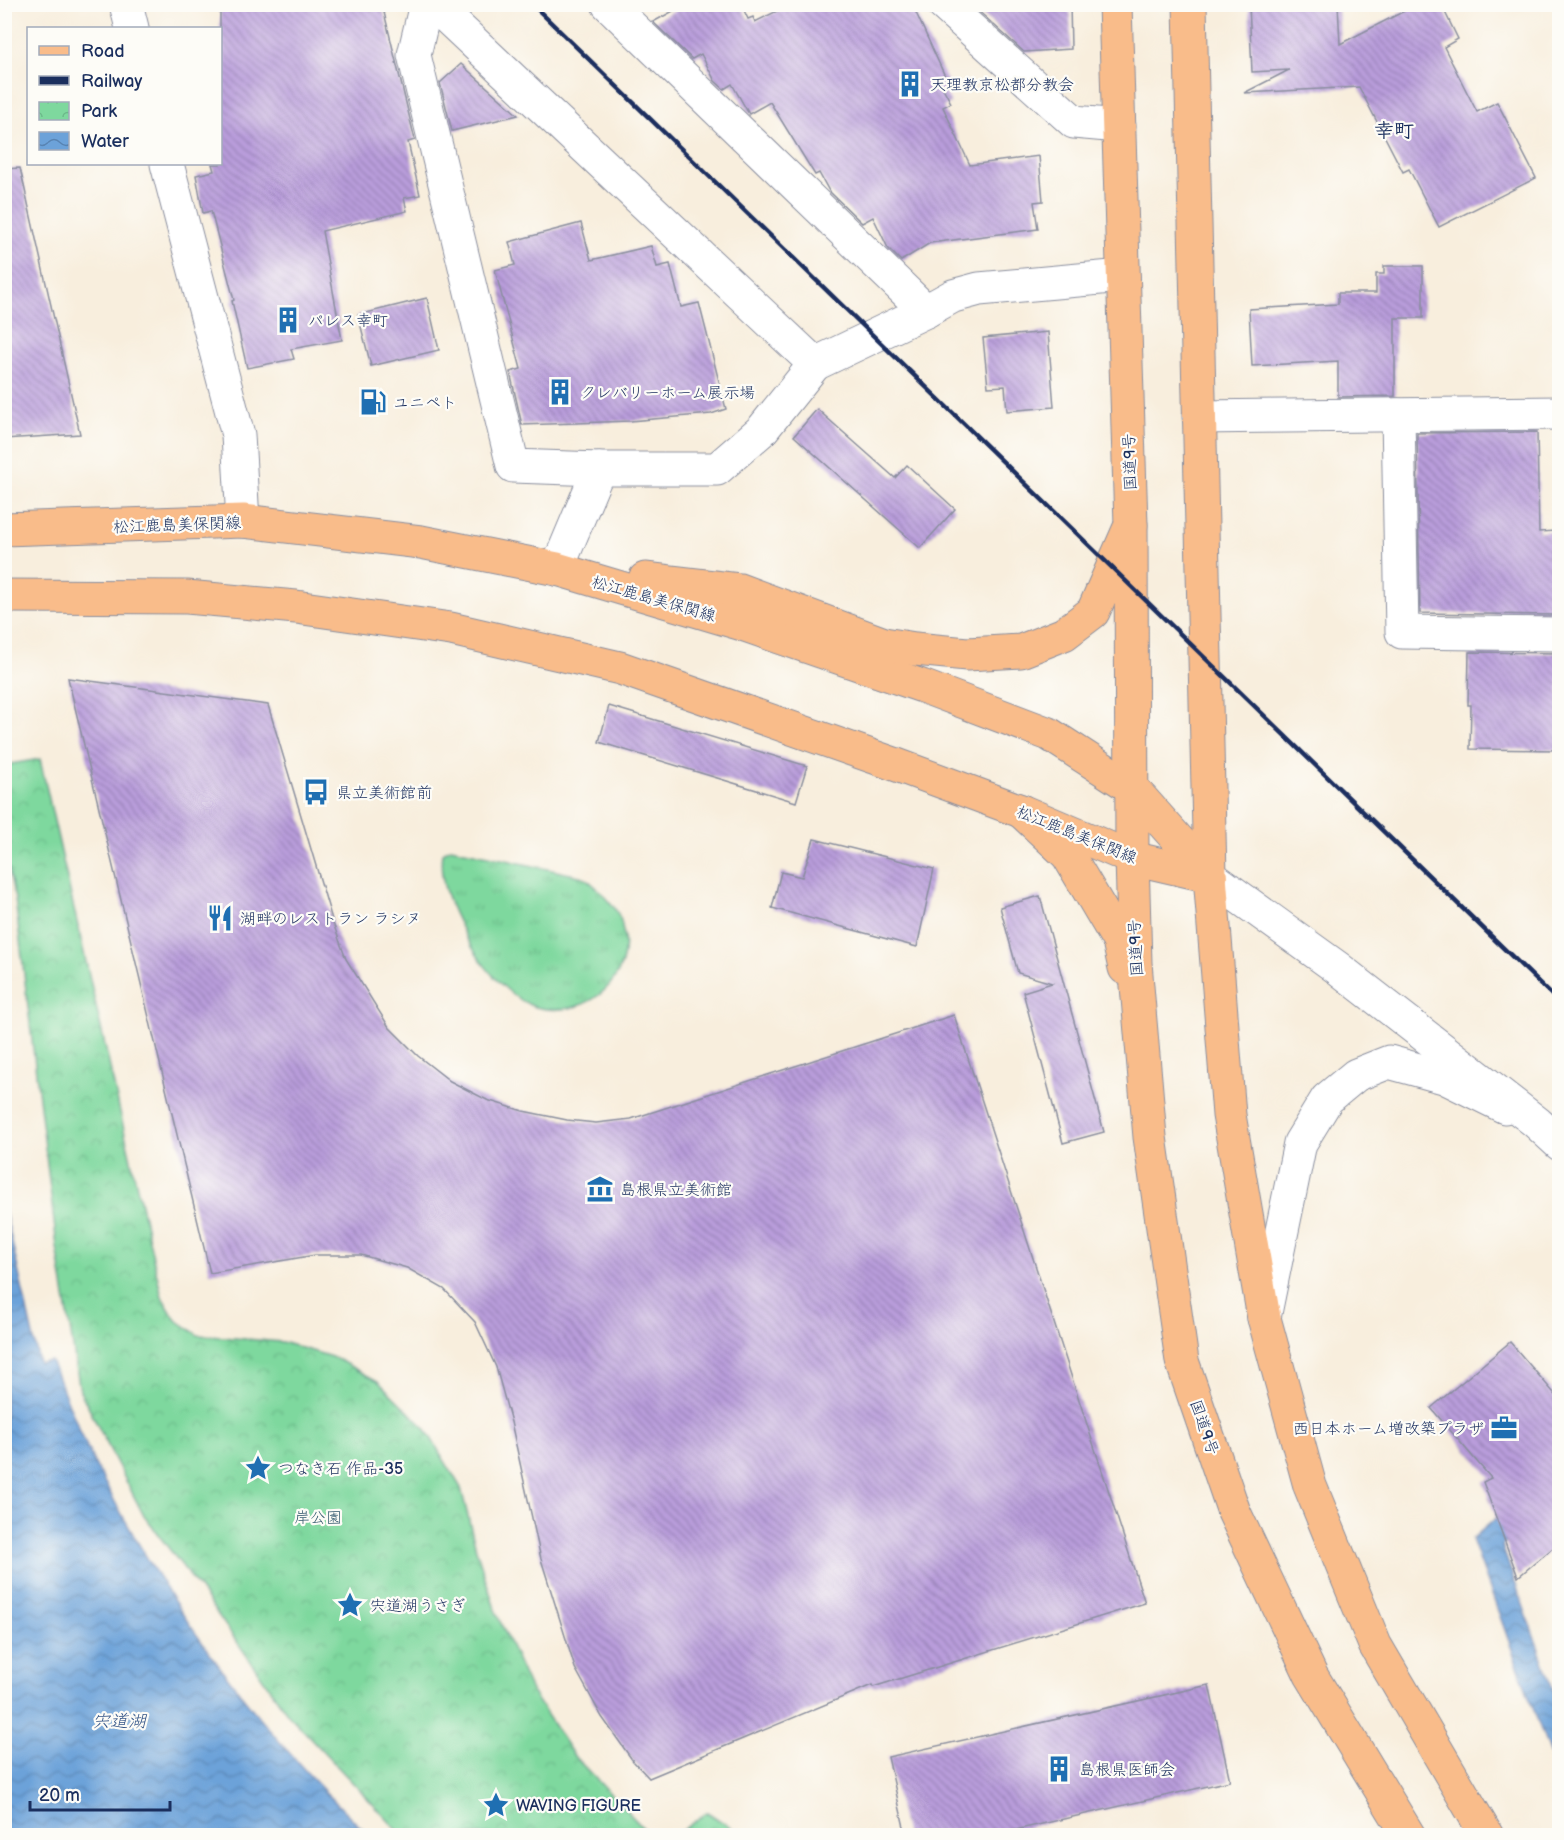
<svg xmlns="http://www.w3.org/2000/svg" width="1564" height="1840" font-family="'Balsamiq Sans','Klee One',sans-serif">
	<defs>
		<pattern id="grass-tufts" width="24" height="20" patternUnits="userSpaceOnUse" patternTransform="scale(1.5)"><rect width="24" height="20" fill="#7ed89e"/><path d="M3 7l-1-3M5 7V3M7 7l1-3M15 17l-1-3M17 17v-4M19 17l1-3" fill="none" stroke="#6cba8a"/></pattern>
		<pattern id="park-crowns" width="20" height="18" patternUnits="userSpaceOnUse" patternTransform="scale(1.5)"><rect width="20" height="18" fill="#7ed89e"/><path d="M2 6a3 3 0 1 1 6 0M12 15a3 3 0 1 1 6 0" fill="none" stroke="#6cba8a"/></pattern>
		<pattern id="water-waves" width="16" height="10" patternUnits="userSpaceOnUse" patternTransform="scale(1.5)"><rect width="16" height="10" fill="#6ca2d9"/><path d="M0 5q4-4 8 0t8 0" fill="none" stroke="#5884b3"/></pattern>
		<pattern id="building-back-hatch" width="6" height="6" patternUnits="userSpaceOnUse" patternTransform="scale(1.5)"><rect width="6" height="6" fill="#b99ddb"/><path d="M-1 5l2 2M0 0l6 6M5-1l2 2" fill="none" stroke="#9680b5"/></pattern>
	</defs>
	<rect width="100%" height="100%" fill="#fdfcf7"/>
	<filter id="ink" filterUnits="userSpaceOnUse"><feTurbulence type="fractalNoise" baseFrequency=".0167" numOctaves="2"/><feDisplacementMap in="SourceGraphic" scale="12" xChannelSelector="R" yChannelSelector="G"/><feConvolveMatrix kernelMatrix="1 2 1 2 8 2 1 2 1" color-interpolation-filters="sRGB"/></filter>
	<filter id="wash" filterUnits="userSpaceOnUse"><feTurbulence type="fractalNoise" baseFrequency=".008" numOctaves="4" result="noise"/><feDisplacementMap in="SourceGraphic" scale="24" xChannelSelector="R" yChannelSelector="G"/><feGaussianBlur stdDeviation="1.35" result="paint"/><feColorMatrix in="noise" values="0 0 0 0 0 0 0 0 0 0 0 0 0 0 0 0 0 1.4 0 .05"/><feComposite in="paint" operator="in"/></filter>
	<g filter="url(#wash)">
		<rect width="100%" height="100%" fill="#f8eedd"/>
		<path fill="url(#grass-tufts)" stroke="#4c847e" stroke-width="1.5" d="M451,848l133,29c14,11 29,25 36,41 2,4 2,9 3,13 8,37 -17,69 -53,77 -12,2 -28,2 -40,-3 -28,-13 -51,-44 -65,-70 -13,-24 -27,-53 -23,-82z"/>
		<g fill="url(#park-crowns)" stroke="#4c847e" stroke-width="1.5">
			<polygon points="40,759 162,1297 175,1319 198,1335 282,1342 335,1358 378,1381 425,1428 461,1488 476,1549 496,1612 530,1689 574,1756 650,1835 402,1835 288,1714 196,1584 144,1516 80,1391 57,1247 15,899 5,853 5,765"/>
			<polygon points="707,1812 742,1835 676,1835"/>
		</g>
		<g fill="url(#water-waves)" stroke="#44689c" stroke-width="1.5">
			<path d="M5,1211l34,152 12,-2c15,35 28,71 45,105 70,137 161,264 273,369h-364z"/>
			<polygon points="1559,1464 1559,1497 1502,1546 1559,1706 1559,1765 1554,1766 1472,1539"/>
		</g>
		<g id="blocks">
			<g fill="url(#building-back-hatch)">
				<polygon points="246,4 382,4 415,140 408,142 420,195 404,198 407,211 322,231 342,340 291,349 294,359 247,368 232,301 234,300 211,211 203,213 196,175 214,171 212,164 220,164 220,10"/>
				<polygon points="686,4 741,4 748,19 753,17 755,22 791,4 912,4 948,83 942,86 951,103 943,107 970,165 1039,156 1043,201 1034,202 1038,229 930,243 901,261 888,248 873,217 862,223 829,191 819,173 815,175 770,102 749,114 732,84 724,89 715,81 701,54 692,59 653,22"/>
				<polygon points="1032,4 1070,4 1071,49 1024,52 974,7"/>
				<polygon points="1249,4 1338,4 1340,44 1418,4 1441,4 1458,39 1444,47 1477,112 1497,102 1536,178 1439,227 1409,169 1403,172 1359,87 1244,93 1289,70 1252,72"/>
				<polygon points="461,64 518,115 452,131 440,83"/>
				<polygon points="20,168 80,434 4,439 4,169"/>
				<polygon points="581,223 591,260 651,246 657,267 670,264 681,307 699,303 726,409 711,414 630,421 522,425 510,372 521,369 495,270 515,265 509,242"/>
				<polygon points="1384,266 1423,266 1423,318 1395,318 1395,396 1338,397 1338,361 1252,366 1249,309 1338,304 1338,293 1376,293 1376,274 1384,274"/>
				<polygon points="427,298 439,350 371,366 358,315"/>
				<polygon points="1048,332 1054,407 1007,411 1005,386 988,387 983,338"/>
				<polygon points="817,409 895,478 907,465 955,509 920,548 794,436"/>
				<polygon points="1537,432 1539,532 1556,531 1558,615 1420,613 1417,433"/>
				<polygon points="1469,652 1559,653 1560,750 1470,749 1471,705 1468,705"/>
				<polygon points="68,678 268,705 333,923 346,959 389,1027 418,1056 450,1081 487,1100 523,1111 567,1120 596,1123 631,1119 954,1015 1145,1603 873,1687 872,1685 649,1778 633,1761 602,1717 575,1668 541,1559 511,1422 496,1367 475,1322 444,1289 407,1268 361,1255 315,1255 210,1273"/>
				<polygon points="609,706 807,766 796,802 599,742"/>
				<polygon points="814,839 934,869 917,947 772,908 781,872 802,877"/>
				<polygon points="1040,896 1104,1132 1063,1143 1023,992 1052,983 1018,973 1000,907"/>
				<polygon points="1510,1342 1560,1400 1560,1542 1518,1577 1483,1482 1491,1478 1431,1408"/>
				<polygon points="1209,1685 1230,1781 989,1836 906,1836 888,1757"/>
			</g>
		</g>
	</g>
	<g filter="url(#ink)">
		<use href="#blocks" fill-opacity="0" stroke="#8a8e9e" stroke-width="1.5"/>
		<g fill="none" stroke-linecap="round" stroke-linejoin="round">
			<g stroke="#8a8e9e" stroke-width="35">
				<g id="minor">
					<polyline points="126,4 132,28"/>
					<polyline points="426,4 414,55 513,466 599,469"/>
					<polyline points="433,4 815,364 762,430 717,469 599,469 557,569"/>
					<polyline points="608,4 926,311 815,364"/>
					<polyline points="943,4 1074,122 1119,126"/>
					<polyline points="167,164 238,435 243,521"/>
					<polyline points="926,311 953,296 979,289 1123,276"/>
					<polyline points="1398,415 1402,632 1560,634"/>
					<polyline points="1199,417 1560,413"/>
					<polyline points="1264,1318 1300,1143 1327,1099 1356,1075 1389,1062 1444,1077 1505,1107"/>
				</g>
			</g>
			<g stroke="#8a8e9e" stroke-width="35">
				<polyline id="tertiary" points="1210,876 1339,969 1536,1122 1560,1144"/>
			</g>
			<g stroke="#8a8e9e" stroke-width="35">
				<g id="primary">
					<polyline points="4,529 243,521 421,542 557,569 742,624 922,686 1049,734 1131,787 1210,876"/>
					<polyline points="645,579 739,590 884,644 915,649 967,654 1021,651 1064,634 1093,612 1131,525"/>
					<polyline points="4,596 187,597 296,607 451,629 620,668 897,765 1021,811 1132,858 1210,876"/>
				</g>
			</g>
			<g stroke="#8a8e9e" stroke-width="35">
				<g id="trunk">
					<polyline points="1115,4 1131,525 1132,858 1135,963 1150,1137 1182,1361 1234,1512 1311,1675 1409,1836"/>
					<polyline points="1190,4 1210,876 1229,1115 1264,1318 1310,1486 1375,1645 1487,1836"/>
					<polyline points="1021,811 1068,855 1119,941 1125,968"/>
				</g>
			</g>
			<use href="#minor" stroke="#fff" stroke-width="33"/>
			<use href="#tertiary" stroke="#fff" stroke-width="33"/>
			<use href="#primary" stroke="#f9bc8a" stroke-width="33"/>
			<use href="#trunk" stroke="#f9bc8a" stroke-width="33"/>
			<polyline stroke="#1b2f5e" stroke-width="4.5" points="532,4 1560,1003"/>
		</g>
	</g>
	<defs>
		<g id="building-bare" transform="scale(2.07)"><path d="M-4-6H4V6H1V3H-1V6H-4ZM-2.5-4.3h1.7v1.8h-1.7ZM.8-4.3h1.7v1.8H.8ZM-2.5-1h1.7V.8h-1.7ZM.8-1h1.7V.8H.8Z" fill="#1f6fb2" stroke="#fdfcf7" stroke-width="2.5" paint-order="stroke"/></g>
		<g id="fuel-bare" transform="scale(2.07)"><path d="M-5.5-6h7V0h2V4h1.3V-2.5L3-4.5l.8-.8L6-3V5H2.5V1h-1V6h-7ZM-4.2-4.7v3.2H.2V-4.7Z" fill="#1f6fb2" stroke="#fdfcf7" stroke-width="2.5" paint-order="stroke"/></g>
		<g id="bus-bare" transform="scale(2.07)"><path d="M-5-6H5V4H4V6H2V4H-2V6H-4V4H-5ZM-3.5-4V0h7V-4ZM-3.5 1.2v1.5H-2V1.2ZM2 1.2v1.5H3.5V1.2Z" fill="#1f6fb2" stroke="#fdfcf7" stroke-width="2.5" paint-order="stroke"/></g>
		<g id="restaurant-bare" transform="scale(2.07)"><path d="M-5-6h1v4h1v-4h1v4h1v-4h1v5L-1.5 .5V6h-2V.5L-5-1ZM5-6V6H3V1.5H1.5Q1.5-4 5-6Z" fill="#1f6fb2" stroke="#fdfcf7" stroke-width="2.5" paint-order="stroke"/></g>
		<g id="museum-bare" transform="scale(2.07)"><path d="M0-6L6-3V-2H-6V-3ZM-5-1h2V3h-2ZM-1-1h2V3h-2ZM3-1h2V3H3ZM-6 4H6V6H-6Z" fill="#1f6fb2" stroke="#fdfcf7" stroke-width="2.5" paint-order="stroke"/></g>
		<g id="office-bare" transform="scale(2.07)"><path d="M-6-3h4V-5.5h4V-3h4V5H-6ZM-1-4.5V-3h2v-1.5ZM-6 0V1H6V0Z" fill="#1f6fb2" stroke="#fdfcf7" stroke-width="2.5" paint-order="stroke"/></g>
		<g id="sight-bare" transform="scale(2.07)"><path d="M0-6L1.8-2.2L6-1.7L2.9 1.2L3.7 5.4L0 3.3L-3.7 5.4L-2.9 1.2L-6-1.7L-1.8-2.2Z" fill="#1f6fb2" stroke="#fdfcf7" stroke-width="2.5" paint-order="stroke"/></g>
	</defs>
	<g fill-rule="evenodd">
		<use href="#building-bare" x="910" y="84"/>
		<use href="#building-bare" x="288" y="320"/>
		<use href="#building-bare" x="560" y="392"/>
		<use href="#fuel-bare" x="373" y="402"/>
		<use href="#bus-bare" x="316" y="792"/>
		<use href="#restaurant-bare" x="220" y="918"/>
		<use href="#museum-bare" x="600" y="1189"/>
		<use href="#office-bare" x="1504" y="1428"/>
		<use href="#sight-bare" x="258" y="1468"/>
		<use href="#sight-bare" x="350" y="1605"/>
		<use href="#building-bare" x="1059" y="1769"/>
		<use href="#sight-bare" x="496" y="1805"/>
	</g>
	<g text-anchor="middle" stroke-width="4.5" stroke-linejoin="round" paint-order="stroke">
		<g font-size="16" fill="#1b2f5e" stroke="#fdfcf7" text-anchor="start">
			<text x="930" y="90">天理教京松都分教会</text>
			<text x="308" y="326">パレス幸町</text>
			<text x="580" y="398">クレバリーホーム展示場</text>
			<text x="393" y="408">ユニペト</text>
			<text x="336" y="798">県立美術館前</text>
			<text x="240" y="924">湖畔のレストラン ラシヌ</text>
			<text x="620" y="1195">島根県立美術館</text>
			<text x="1484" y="1434" text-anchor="end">西日本ホーム増改築プラザ</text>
			<text x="278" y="1474">つなき石 作品-35</text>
			<text x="370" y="1611">宍道湖うさぎ</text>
			<text x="1079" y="1775">島根県医師会</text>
			<text x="516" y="1811">WAVING FIGURE</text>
		</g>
		<g font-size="16" fill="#1b2f5e" stroke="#fdfcf7">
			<text transform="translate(1129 462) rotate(-92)" y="6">国道9号</text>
			<text transform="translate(177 524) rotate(-2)" y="6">松江鹿島美保関線</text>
			<text transform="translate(654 598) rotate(16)" y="6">松江鹿島美保関線</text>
			<text transform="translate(1077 834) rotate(22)" y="6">松江鹿島美保関線</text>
			<text transform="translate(1135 948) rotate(-93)" y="6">国道9号</text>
			<text transform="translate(1205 1427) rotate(71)" y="6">国道9号</text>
		</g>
		<g font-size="16" fill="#34596e" stroke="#fdfcf7">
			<text x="318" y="1523">岸公園</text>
		</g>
		<g font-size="18" font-style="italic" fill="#375789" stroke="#fdfcf7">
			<text x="119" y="1727">宍道湖</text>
		</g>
		<g font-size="20" font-weight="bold" fill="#1b2f5e" stroke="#fdfcf7">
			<text x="1394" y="137">幸町</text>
		</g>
	</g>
	<rect width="1564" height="1840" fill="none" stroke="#fdfcf7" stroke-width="24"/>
	<rect x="27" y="27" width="195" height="138" fill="#fdfcf7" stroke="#a3aaba" stroke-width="1.5"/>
	<rect x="39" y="46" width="30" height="9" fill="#f9bc8a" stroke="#a3aaba" stroke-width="1.5"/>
	<text x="81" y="57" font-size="18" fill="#1b2f5e">Road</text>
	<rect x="39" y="76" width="30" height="9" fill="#1b2f5e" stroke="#a3aaba" stroke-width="1.5"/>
	<text x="81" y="87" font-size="18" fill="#1b2f5e">Railway</text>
	<rect x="39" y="102" width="30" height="18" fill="url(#park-crowns)" stroke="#a3aaba" stroke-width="1.5"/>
	<text x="81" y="117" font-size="18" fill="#1b2f5e">Park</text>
	<rect x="39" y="132" width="30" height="18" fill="url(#water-waves)" stroke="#a3aaba" stroke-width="1.5"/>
	<text x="81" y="147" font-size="18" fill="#1b2f5e">Water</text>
	<path d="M30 1801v9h140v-9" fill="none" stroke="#1b2f5e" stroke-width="3"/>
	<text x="39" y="1801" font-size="18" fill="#1b2f5e" stroke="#fdfcf7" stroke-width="4.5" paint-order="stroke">20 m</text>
</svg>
